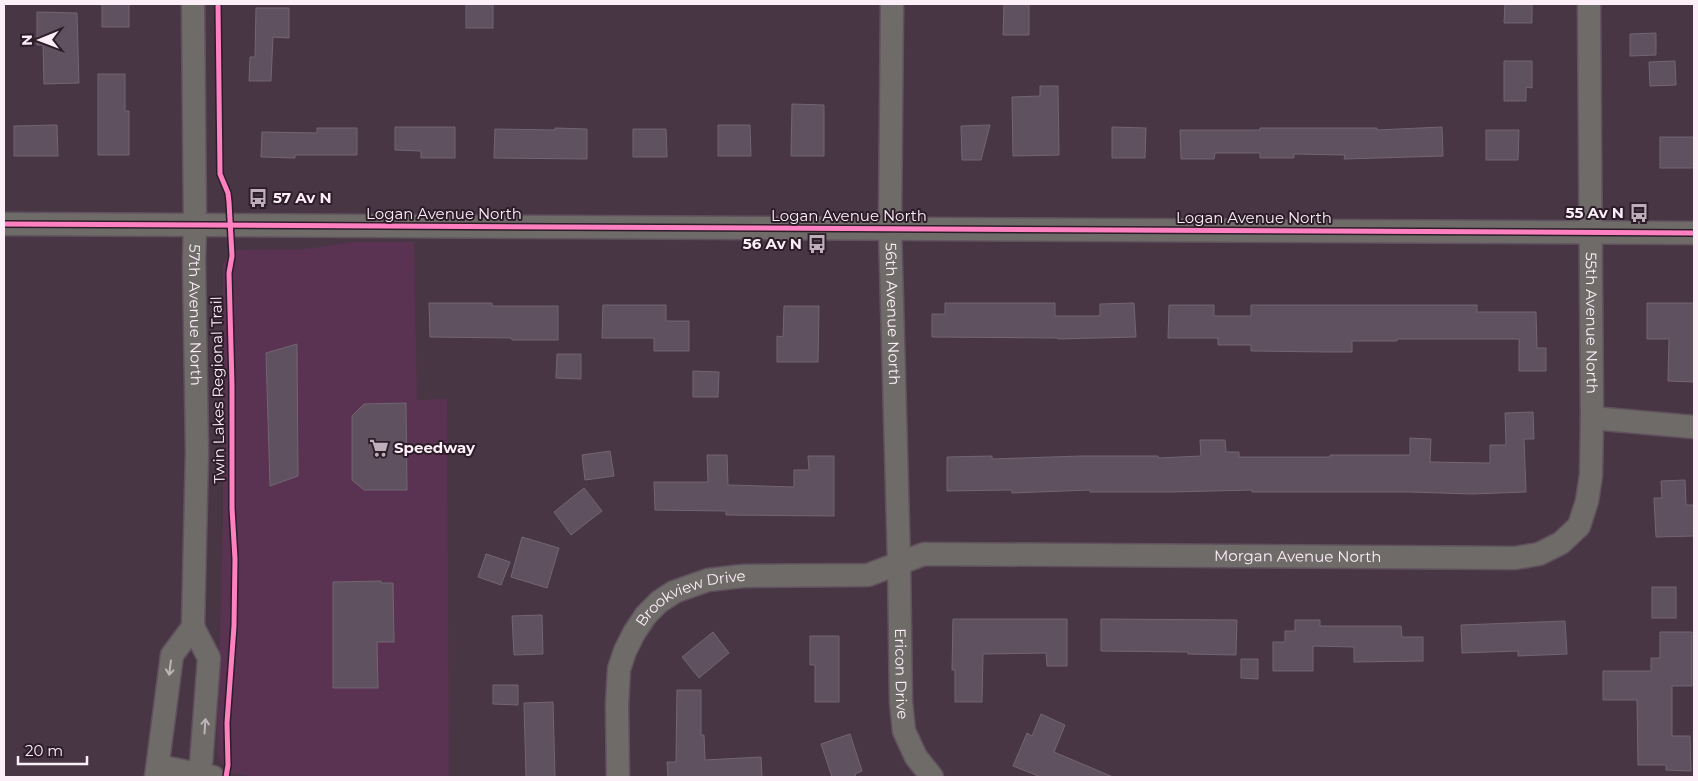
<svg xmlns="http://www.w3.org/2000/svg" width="1698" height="781" font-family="Montserrat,sans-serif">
	<rect width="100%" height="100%" fill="#493645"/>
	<polygon fill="#593351" points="350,242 414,242 417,400 447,399 449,777 254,777 231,773 221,761 217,753 223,522 223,265 230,252 235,250 306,249"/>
	<g fill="#5f515f" stroke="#736573">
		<rect x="102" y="4" width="27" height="23"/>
		<rect x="466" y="4" width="27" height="24"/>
		<polygon points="1004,4 1029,4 1029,35 1003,35"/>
		<polygon points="1505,4 1532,4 1532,23 1504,23"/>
		<polygon points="256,8 289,8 289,38 273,37 271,81 249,81 250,57 255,57"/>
		<polygon points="37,12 77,13 79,83 44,84 43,45 37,45"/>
		<polygon points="1656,33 1656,55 1630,56 1630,34"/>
		<polygon points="1504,61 1532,61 1532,88 1526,87 1526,101 1504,101"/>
		<polygon points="1675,61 1676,85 1650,86 1649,62"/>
		<polygon points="98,74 125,74 125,111 129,111 129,155 98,155"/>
		<polygon points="1040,86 1058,86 1059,155 1013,156 1012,97 1040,96"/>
		<polygon points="792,104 824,105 824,156 791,156"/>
		<polygon points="57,125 58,156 14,156 14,126"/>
		<polygon points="718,125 750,125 751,156 718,156"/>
		<polygon points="990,125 981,160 962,160 961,126"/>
		<polygon points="395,127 455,127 455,158 421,158 421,151 395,150"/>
		<polygon points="1112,127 1146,128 1145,158 1112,158"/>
		<polygon points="1442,127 1443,156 1344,159 1345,155 1294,154 1294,158 1260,158 1260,153 1215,153 1214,159 1181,159 1180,130 1260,130 1260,128 1377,128 1377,130"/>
		<polygon points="317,128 357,128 357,155 295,155 295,158 261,157 262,132 317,133"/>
		<polygon points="555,128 587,129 587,159 494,158 495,129 555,130"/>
		<polygon points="633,129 666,129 667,157 633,157"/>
		<polygon points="1486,130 1519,130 1518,160 1486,160"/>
		<rect x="1660" y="137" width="34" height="31"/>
		<polygon points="429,303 492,303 492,306 558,306 558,340 512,340 511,338 430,337"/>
		<polygon points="945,303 1055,303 1055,316 1100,316 1100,304 1134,303 1136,337 1058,339 1058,338 932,337 932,314 945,314"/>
		<polygon points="1647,303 1694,303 1694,382 1668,381 1669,339 1647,339"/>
		<polygon points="603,305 666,305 666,321 689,321 689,351 654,351 654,338 602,338"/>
		<polygon points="1169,305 1214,305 1214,316 1251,316 1251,305 1477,305 1477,312 1536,312 1537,348 1546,348 1546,371 1519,371 1519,339 1397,339 1397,341 1352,341 1352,352 1328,352 1251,351 1251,345 1218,345 1218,338 1168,338"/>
		<polygon points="784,306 819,306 818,362 777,362 777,336 783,337"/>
		<polygon points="297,344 298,476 270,486 266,353"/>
		<polygon points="557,354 581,354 581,379 556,378"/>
		<polygon points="693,371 719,372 718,397 693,397"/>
		<polygon points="406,403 407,490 364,490 352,480 352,416 364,404"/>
		<polygon points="1533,412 1534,439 1524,439 1526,492 1472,494 1409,492 1252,492 1252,490 1170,492 1090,492 1090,490 1012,493 1012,490 947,491 947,457 992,456 992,459 1081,456 1158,456 1158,458 1201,456 1200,440 1225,440 1226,452 1239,452 1239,457 1330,457 1330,455 1410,455 1410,438 1431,439 1430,462 1490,463 1490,445 1506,445 1505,413"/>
		<polygon points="610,451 614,476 585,480 582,455"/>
		<polygon points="707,455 727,455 728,485 794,487 794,470 809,470 808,456 834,456 834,516 726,515 726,511 655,510 654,482 708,482"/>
		<polygon points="1685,480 1686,505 1694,505 1694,536 1656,537 1654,498 1662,498 1661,481"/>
		<polygon points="584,488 602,511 571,535 554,512"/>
		<polygon points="522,537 559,548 547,588 511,577"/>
		<polygon points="486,554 510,562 501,585 478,577"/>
		<polygon points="381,581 381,583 393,583 394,642 377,642 378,688 333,688 333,582"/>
		<rect x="1652" y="587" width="24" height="31"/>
		<polygon points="542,615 543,654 514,655 512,616"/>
		<polygon points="953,619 1067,619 1067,666 1047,666 1046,653 983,654 982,702 955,702 955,670 952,670"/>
		<polygon points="1101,619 1237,620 1236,655 1188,654 1188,652 1101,651"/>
		<polygon points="1295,620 1320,620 1320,626 1401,626 1402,637 1423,637 1423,661 1354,662 1354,647 1313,646 1313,671 1273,671 1273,642 1285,642 1285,631 1295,631"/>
		<polygon points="1565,621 1567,654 1518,656 1518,651 1462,653 1461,625"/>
		<polygon points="713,632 729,653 699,678 682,657"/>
		<polygon points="1660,632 1692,632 1692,686 1672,686 1672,736 1690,736 1691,771 1666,770 1666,765 1638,765 1637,700 1603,700 1603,671 1651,671 1651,658 1660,658"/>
		<polygon points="810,636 839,636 839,702 815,702 815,665 810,665"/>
		<polygon points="1241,659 1258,659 1258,679 1241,678"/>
		<polygon points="493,685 518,685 518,705 493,704"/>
		<polygon points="677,690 701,690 701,735 704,735 705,760 761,757 762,777 668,777 667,762 676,762"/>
		<polygon points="553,702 555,777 526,777 524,703"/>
		<polygon points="1041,714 1065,725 1054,752 1113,777 1041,777 1013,766 1027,733 1032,736"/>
		<polygon points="850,734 862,771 855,774 856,777 832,777 821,744"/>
	</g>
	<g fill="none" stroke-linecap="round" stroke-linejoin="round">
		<g stroke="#60525d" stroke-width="25">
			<g id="minor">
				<path id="s1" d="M193,4l2,222 -1,35 3,190 -4,176 16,31 -9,119"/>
				<path id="s2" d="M892,4l-2,224 9,335 2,139 3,29 12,26 16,20"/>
				<path id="s3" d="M1589,4l3,414 102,9"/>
				<polyline points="4,224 1694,233"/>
				<polyline points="158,766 213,777"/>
				<polyline points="156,777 172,655 193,627"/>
				<path id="s4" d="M618,777l-1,-72 2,-36 6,-18 9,-18 12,-18 13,-13 15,-10 34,-12 35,-4 125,-1 56,-21 591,4 24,-4 22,-11 18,-17 8,-25 4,-26 1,-57"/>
			</g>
		</g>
		<use href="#minor" stroke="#6f6b69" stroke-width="22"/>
		<g stroke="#2d1d29" stroke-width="8">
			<g id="cycleway">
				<polyline points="218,4 220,174 228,193 229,202 232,256 229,273 232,385 232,508 235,559 234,626 227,723 228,765 226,777"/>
				<polyline points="4,224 1694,233"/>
			</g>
		</g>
		<use href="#cycleway" stroke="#ff80c0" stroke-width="5"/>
	</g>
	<defs><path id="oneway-shaft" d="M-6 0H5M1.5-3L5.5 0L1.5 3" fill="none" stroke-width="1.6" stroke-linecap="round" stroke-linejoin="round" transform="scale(1.25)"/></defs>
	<g stroke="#bdb4b8">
		<use href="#oneway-shaft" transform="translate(170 668) rotate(97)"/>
		<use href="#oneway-shaft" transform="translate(205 726) rotate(-86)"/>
	</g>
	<defs>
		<g id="bus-bare" transform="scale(1.5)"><path d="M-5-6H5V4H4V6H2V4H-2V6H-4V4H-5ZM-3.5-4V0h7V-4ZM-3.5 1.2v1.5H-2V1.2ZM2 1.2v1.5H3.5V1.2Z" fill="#bdaeb9" stroke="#2d1d29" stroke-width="2.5" paint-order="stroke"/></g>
		<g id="supermarket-bare" transform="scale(1.5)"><path d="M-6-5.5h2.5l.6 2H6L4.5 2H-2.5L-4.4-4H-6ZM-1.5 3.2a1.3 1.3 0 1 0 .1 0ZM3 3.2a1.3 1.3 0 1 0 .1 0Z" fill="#bdaeb9" stroke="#2d1d29" stroke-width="2.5" paint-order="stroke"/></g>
	</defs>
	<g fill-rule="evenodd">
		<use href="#bus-bare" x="258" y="198"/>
		<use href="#bus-bare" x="1639" y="213"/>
		<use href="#bus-bare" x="817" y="244"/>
		<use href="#supermarket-bare" x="379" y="448"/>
	</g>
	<g text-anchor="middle" stroke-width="4" stroke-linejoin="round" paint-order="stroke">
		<g font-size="15" font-weight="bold" fill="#fceff8" stroke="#2d1d29" text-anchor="start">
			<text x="273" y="203">57 Av N</text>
			<text x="1624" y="218" text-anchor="end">55 Av N</text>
			<text x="802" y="249" text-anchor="end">56 Av N</text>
			<text x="394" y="453">Speedway</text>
		</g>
		<g font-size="15" fill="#fceff8" stroke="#2d1d29">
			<text x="444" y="219">Logan Avenue North</text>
			<text x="849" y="221">Logan Avenue North</text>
			<text x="1254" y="223">Logan Avenue North</text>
			<text dy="5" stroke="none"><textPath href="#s2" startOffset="310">56th Avenue North</textPath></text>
			<text dy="5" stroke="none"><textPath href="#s1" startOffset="311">57th Avenue North</textPath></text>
			<text dy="5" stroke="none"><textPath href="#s3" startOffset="319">55th Avenue North</textPath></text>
			<text transform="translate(218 390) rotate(-91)" y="5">Twin Lakes Regional Trail</text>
			<text dy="5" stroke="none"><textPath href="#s4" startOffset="835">Morgan Avenue North</textPath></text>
			<text dy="5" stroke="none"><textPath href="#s4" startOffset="218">Brookview Drive</textPath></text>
			<text dy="5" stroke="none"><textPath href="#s2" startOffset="670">Ericon Drive</textPath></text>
		</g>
	</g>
	<rect width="1698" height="781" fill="none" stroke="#fceff8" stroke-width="10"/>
	<g transform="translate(40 40) rotate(269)" stroke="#2d1d29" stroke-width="4" paint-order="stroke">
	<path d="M0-4L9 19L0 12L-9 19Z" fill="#fceff8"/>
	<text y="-8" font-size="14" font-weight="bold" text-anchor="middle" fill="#fceff8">N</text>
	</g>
	<path d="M18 756v8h69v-8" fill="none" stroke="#fceff8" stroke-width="2.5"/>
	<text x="25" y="756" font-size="15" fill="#fceff8" stroke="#2d1d29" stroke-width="4" paint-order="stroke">20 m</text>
</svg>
